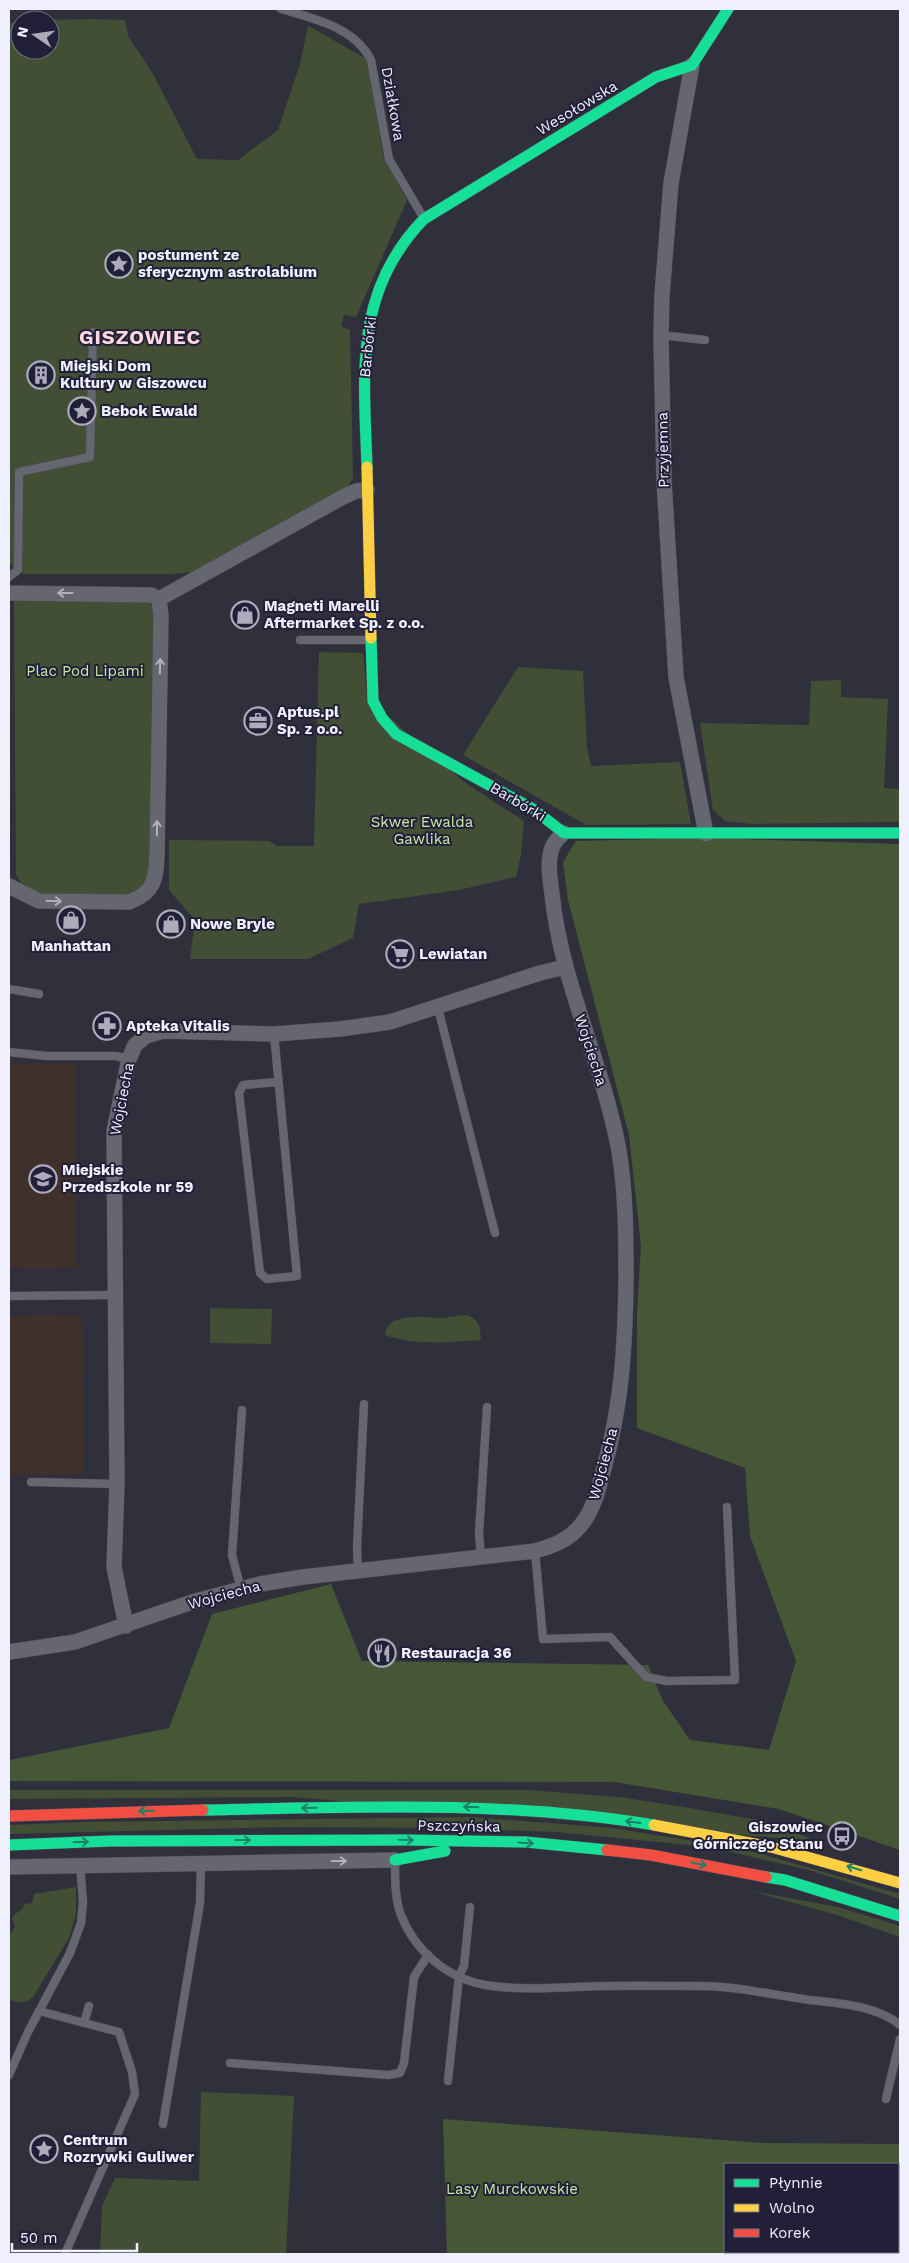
<svg xmlns="http://www.w3.org/2000/svg" width="909" height="2263" font-family="'Work Sans',sans-serif">
	<rect width="100%" height="100%" fill="#30303d"/>
	<g fill="#40302c">
		<polygon points="9,1063 77,1064 77,1268 9,1269"/>
		<polygon points="76,1315 82,1322 84,1474 9,1475 9,1316"/>
	</g>
	<g fill="#424f35">
		<polygon points="91,19 125,20 128,36 152,72 197,159 238,160 278,130 300,64 308,26 316,30 368,60 383,155 407,200 356,317 344,315 341,326 350,330 353,478 347,488 194,572 169,574 24,574 12,566 9,560 9,23 20,22 20,50 50,50 50,20"/>
		<polygon points="14,600 144,600 154,607 151,877 131,895 43,896 23,886 16,875"/>
		<polygon points="319,652 363,653 367,698 464,782 524,821 521,855 516,877 459,890 359,904 353,938 308,959 190,959 195,920 169,890 169,840 269,841 277,846 314,846"/>
		<polygon points="518,667 583,671 587,747 591,766 680,762 691,824 586,825 463,755"/>
		<polygon points="841,680 841,697 888,699 884,788 900,789 900,822 751,824 725,821 713,810 700,723 809,725 811,681"/>
		<polygon points="210,1308 272,1309 271,1344 210,1343"/>
		<path d="M467,1315c13,5 13,11 14,25 -32,2 -65,6 -96,-5 2,-24 42,-17 58,-17 8,-1 16,-3 24,-3z"/>
		<polygon points="9,1790 528,1790 619,1797 684,1807 774,1823 815,1841 292,1797 9,1799"/>
		<polygon points="473,1817 613,1828 747,1850 900,1894 900,1899 809,1870 709,1847 556,1832 438,1828 283,1827 9,1834 9,1825 88,1822"/>
		<path d="M76,1887v27l-7,24 -36,59c-8,7 -13,6 -22,3l-2,4v-68l6,-10 -3,-7 2,-4 8,-6 2,-5 8,-1 2,-9z"/>
		<polygon points="751,1891 838,1907 900,1926 900,1937 837,1915"/>
		<polygon points="201,2092 294,2096 286,2254 100,2254 102,2206 115,2178 199,2181"/>
	</g>
	<g fill="#465736" fill-rule="evenodd">
		<polygon points="703,838 900,844 900,1850 779,1809 614,1782 9,1781 10,1760 169,1728 212,1614 331,1584 362,1661 648,1665 663,1701 690,1740 769,1750 796,1661 750,1536 745,1468 637,1428 637,1313 641,1246 629,1135 568,900 563,862 576,841"/>
		<path d="M443,2119l319,24 138,1v110h-453zM725,2164h173v88h-173z"/>
	</g>
	<g fill="none" stroke-linecap="round" stroke-linejoin="round">
		<g stroke="#4d4c57" stroke-width="9">
			<g id="lane">
				<path d="M281,9c34,10 73,18 90,51l18,99 34,58"/>
				<polyline points="661,335 705,340"/>
				<polyline points="9,577 18,570 19,472 90,457 93,332"/>
				<polyline points="300,640 371,640"/>
				<polyline points="9,989 39,994"/>
				<polyline points="438,1008 495,1233"/>
				<polyline points="274,1034 297,1276 267,1279 260,1273 239,1093 243,1085 278,1082"/>
				<polyline points="9,1052 47,1056 116,1056 129,1059"/>
				<polyline points="9,1296 116,1295"/>
				<polyline points="31,1482 117,1484"/>
				<polyline points="535,1551 543,1639 610,1637 646,1677 667,1681 735,1680 727,1507"/>
				<polyline points="481,1557 479,1534 487,1407"/>
				<polyline points="358,1571 357,1547 364,1404"/>
				<polyline points="241,1589 232,1555 242,1410"/>
				<path d="M395,1863c0,16 0,37 6,52 14,36 46,63 84,70 30,5 61,3 91,2 39,-2 78,-1 117,-1 39,-1 79,9 117,14 29,3 68,6 90,25"/>
				<polyline points="39,2011 119,2032 132,2072 135,2094 65,2254"/>
				<polyline points="84,2023 89,2006"/>
				<polyline points="230,2063 388,2075 400,2073 404,2063 414,1977 428,1955"/>
				<polyline points="9,2075 28,2032 70,1953 81,1923 83,1902 80,1864"/>
				<polyline points="448,2081 459,1976 464,1966 470,1907"/>
				<polyline points="886,2099 900,2039"/>
				<polyline points="163,2124 200,1903 201,1863"/>
			</g>
		</g>
		<g stroke="#4d4c57" stroke-width="16">
			<g id="street">
				<polyline points="692,65 671,183 662,295 661,335 664,481 676,677 706,834"/>
				<path d="M9,593l142,2 8,4 2,17 -4,238c-1,25 -2,38 -28,48l-90,-1 -30,-15"/>
				<polyline points="159,599 341,498 356,491 367,490"/>
				<polyline points="126,1626 114,1567 117,1484 114,1131 129,1059 135,1045 146,1036 163,1031 274,1034 340,1029 390,1022 540,973 565,967"/>
				<path d="M9,1652l66,-10 117,-40 68,-18 43,-7 232,-26c18,-5 34,-11 46,-26 13,-16 18,-37 23,-57 18,-64 21,-121 22,-187 0,-44 0,-87 -7,-130 -16,-88 -58,-168 -67,-257 -2,-15 -5,-32 0,-46 2,-6 7,-11 12,-15"/>
				<polyline points="9,1867 395,1860"/>
			</g>
		</g>
		<g stroke="#4d4c57" stroke-width="12">
			<g id="fast">
				<path d="M367,467c-3,-93 -14,-175 57,-248l232,-142 36,-12 36,-56"/>
				<polyline points="371,638 373,701 382,718 396,734 533,809 564,833 900,833"/>
				<path d="M203,1810c151,-3 302,-10 451,15"/>
				<polyline points="9,1845 111,1841 405,1840 526,1842 607,1850"/>
				<polyline points="395,1860 445,1851"/>
				<polyline points="766,1877 785,1880 900,1916"/>
			</g>
		</g>
		<g stroke="#4d4c57" stroke-width="12">
			<g id="slow">
				<polyline points="367,467 371,638"/>
				<polyline points="654,1825 771,1847 900,1883"/>
			</g>
		</g>
		<g stroke="#4d4c57" stroke-width="12">
			<g id="jam">
				<polyline points="9,1816 203,1810"/>
				<polyline points="607,1850 651,1855 766,1877"/>
			</g>
		</g>
		<use href="#lane" stroke="#666671" stroke-width="8"/>
		<use href="#street" stroke="#666671" stroke-width="15"/>
		<use href="#fast" stroke="#16e098" stroke-width="11"/>
		<use href="#slow" stroke="#ffcf43" stroke-width="11"/>
		<use href="#jam" stroke="#f24e42" stroke-width="11"/>
	</g>
	<defs><path id="oneway-shaft" d="M-6 0H5M1.5-3L5.5 0L1.5 3" fill="none" stroke-width="1.6" stroke-linecap="round" stroke-linejoin="round" transform="scale(1.25)"/></defs>
	<g stroke="#b1b1be">
		<use href="#oneway-shaft" transform="translate(65 593) rotate(-180)"/>
		<use href="#oneway-shaft" transform="translate(160 666) rotate(-89)"/>
		<use href="#oneway-shaft" transform="translate(157 828) rotate(-89)"/>
		<use href="#oneway-shaft" transform="translate(54 901) rotate(2)"/>
		<use href="#oneway-shaft" transform="translate(339 1861)"/>
	</g>
	<g stroke="#1c8068">
		<use href="#oneway-shaft" transform="translate(471 1807) rotate(-178)"/>
		<use href="#oneway-shaft" transform="translate(309 1808) rotate(179)"/>
		<use href="#oneway-shaft" transform="translate(146 1811) rotate(179)"/>
		<use href="#oneway-shaft" transform="translate(633 1822) rotate(-173)"/>
		<use href="#oneway-shaft" transform="translate(243 1840)"/>
		<use href="#oneway-shaft" transform="translate(406 1840) rotate(1)"/>
		<use href="#oneway-shaft" transform="translate(81 1842) rotate(-2)"/>
		<use href="#oneway-shaft" transform="translate(526 1843) rotate(4)"/>
		<use href="#oneway-shaft" transform="translate(699 1864) rotate(11)"/>
		<use href="#oneway-shaft" transform="translate(854 1868) rotate(-163)"/>
	</g>
	<defs>
		<g id="sight-ring" transform="scale(1.4375)"><circle r="9.5" fill="#222039" stroke="#acacba" stroke-width="1.5"/><path d="M0-6L1.8-2.2L6-1.7L2.9 1.2L3.7 5.4L0 3.3L-3.7 5.4L-2.9 1.2L-6-1.7L-1.8-2.2Z" fill="#acacba"/></g>
		<g id="building-ring" transform="scale(1.4375)"><circle r="9.5" fill="#222039" stroke="#acacba" stroke-width="1.5"/><path d="M-4-6H4V6H1V3H-1V6H-4ZM-2.5-4.3h1.7v1.8h-1.7ZM.8-4.3h1.7v1.8H.8ZM-2.5-1h1.7V.8h-1.7ZM.8-1h1.7V.8H.8Z" fill="#acacba"/></g>
		<g id="shop-ring" transform="scale(1.4375)"><circle r="9.5" fill="#222039" stroke="#acacba" stroke-width="1.5"/><path d="M-5-2.5h2.3a2.7 3.5 0 0 1 5.4 0H5L5.5 6h-11ZM-1.5-2.5h3a1.5 2.3 0 0 0-3 0Z" fill="#acacba"/></g>
		<g id="office-ring" transform="scale(1.4375)"><circle r="9.5" fill="#222039" stroke="#acacba" stroke-width="1.5"/><path d="M-6-3h4V-5.5h4V-3h4V5H-6ZM-1-4.5V-3h2v-1.5ZM-6 0V1H6V0Z" fill="#acacba"/></g>
		<g id="supermarket-ring" transform="scale(1.4375)"><circle r="9.5" fill="#222039" stroke="#acacba" stroke-width="1.5"/><path d="M-6-5.5h2.5l.6 2H6L4.5 2H-2.5L-4.4-4H-6ZM-1.5 3.2a1.3 1.3 0 1 0 .1 0ZM3 3.2a1.3 1.3 0 1 0 .1 0Z" fill="#acacba"/></g>
		<g id="pharmacy-ring" transform="scale(1.4375)"><circle r="9.5" fill="#222039" stroke="#acacba" stroke-width="1.5"/><path d="M-2-6h4v4h4v4h-4v4h-4v-4h-4v-4h4Z" fill="#acacba"/></g>
		<g id="school-ring" transform="scale(1.4375)"><circle r="9.5" fill="#222039" stroke="#acacba" stroke-width="1.5"/><path d="M0-5L7-2L0 1L-7-2ZM-4 1L0 2.5L4 1V4Q0 6-4 4Z" fill="#acacba"/></g>
		<g id="restaurant-ring" transform="scale(1.4375)"><circle r="9.5" fill="#222039" stroke="#acacba" stroke-width="1.5"/><path d="M-5-6h1v4h1v-4h1v4h1v-4h1v5L-1.5 .5V6h-2V.5L-5-1ZM5-6V6H3V1.5H1.5Q1.5-4 5-6Z" fill="#acacba"/></g>
		<g id="bus-ring" transform="scale(1.4375)"><circle r="9.5" fill="#222039" stroke="#acacba" stroke-width="1.5"/><path d="M-5-6H5V4H4V6H2V4H-2V6H-4V4H-5ZM-3.5-4V0h7V-4ZM-3.5 1.2v1.5H-2V1.2ZM2 1.2v1.5H3.5V1.2Z" fill="#acacba"/></g>
	</defs>
	<g fill-rule="evenodd">
		<use href="#sight-ring" x="119" y="264"/>
		<use href="#building-ring" x="41" y="375"/>
		<use href="#sight-ring" x="82" y="411"/>
		<use href="#shop-ring" x="245" y="615"/>
		<use href="#office-ring" x="258" y="721"/>
		<use href="#shop-ring" x="71" y="920"/>
		<use href="#shop-ring" x="171" y="924"/>
		<use href="#supermarket-ring" x="400" y="954"/>
		<use href="#pharmacy-ring" x="107" y="1026"/>
		<use href="#school-ring" x="43" y="1179"/>
		<use href="#restaurant-ring" x="382" y="1653"/>
		<use href="#bus-ring" x="842" y="1836"/>
		<use href="#sight-ring" x="44" y="2149"/>
	</g>
	<g text-anchor="middle" stroke-width="4" stroke-linejoin="round" paint-order="stroke">
		<g font-size="15" fill="#efeffd" stroke="#222039">
			<text transform="translate(393 104) rotate(80)" y="5">Działkowa</text>
			<text transform="translate(577 108) rotate(-31)" y="5">Wesołowska</text>
			<text transform="translate(368 347) rotate(-84)" y="5">Barbórki</text>
			<text transform="translate(663 450) rotate(-91)" y="5">Przyjemna</text>
			<text transform="translate(518 802) rotate(31)" y="5">Barbórki</text>
			<text transform="translate(591 1050) rotate(72)" y="5">Wojciecha</text>
			<text transform="translate(122 1099) rotate(-79)" y="5">Wojciecha</text>
			<text transform="translate(603 1464) rotate(-75)" y="5">Wojciecha</text>
			<text transform="translate(224 1595) rotate(-15)" y="5">Wojciecha</text>
			<text transform="translate(459 1826) rotate(1)" y="5">Pszczyńska</text>
		</g>
		<g font-size="15" font-weight="bold" fill="#efeffd" stroke="#222039" text-anchor="start">
			<text x="138" y="260">postument ze<tspan x="138" dy="17">sferycznym astrolabium</tspan></text>
			<text x="60" y="371">Miejski Dom<tspan x="60" dy="17">Kultury w Giszowcu</tspan></text>
			<text x="101" y="416">Bebok Ewald</text>
			<text x="264" y="611">Magneti Marelli<tspan x="264" dy="17">Aftermarket Sp. z o.o.</tspan></text>
			<text x="277" y="717">Aptus.pl<tspan x="277" dy="17">Sp. z o.o.</tspan></text>
			<text x="190" y="929">Nowe Bryle</text>
			<text x="71" y="951" text-anchor="middle">Manhattan</text>
			<text x="419" y="959">Lewiatan</text>
			<text x="126" y="1031">Apteka Vitalis</text>
			<text x="62" y="1175">Miejskie<tspan x="62" dy="17">Przedszkole nr 59</tspan></text>
			<text x="401" y="1658">Restauracja 36</text>
			<text x="823" y="1832" text-anchor="end">Giszowiec<tspan x="823" dy="17">Górniczego Stanu</tspan></text>
			<text x="63" y="2145">Centrum<tspan x="63" dy="17">Rozrywki Guliwer</tspan></text>
		</g>
		<g font-size="15" fill="#c9eaa6" stroke="#222039">
			<text x="85" y="676">Plac Pod Lipami</text>
			<text x="422" y="827">Skwer Ewalda<tspan x="422" dy="17">Gawlika</tspan></text>
			<text x="512" y="2194">Lasy Murckowskie</text>
		</g>
		<g font-size="20" font-weight="bold" letter-spacing="1" fill="#fdd9df" stroke="#222039">
			<text x="140" y="344">GISZOWIEC</text>
		</g>
	</g>
	<rect width="909" height="2263" fill="none" stroke="#efeffd" stroke-width="20"/>
	<rect x="724" y="2163" width="175" height="90" fill="#222039" stroke="#747387"/>
	<rect x="734" y="2179" width="25" height="8" fill="#16e098" stroke="#747387"/>
	<text x="769" y="2188" font-size="15" fill="#efeffd">Płynnie</text>
	<rect x="734" y="2204" width="25" height="8" fill="#ffcf43" stroke="#747387"/>
	<text x="769" y="2213" font-size="15" fill="#efeffd">Wolno</text>
	<rect x="734" y="2229" width="25" height="8" fill="#f24e42" stroke="#747387"/>
	<text x="769" y="2238" font-size="15" fill="#efeffd">Korek</text>
	<g transform="translate(35 35) rotate(283)"><circle r="24" fill="#222039" stroke="#747387"/>
	<path d="M0-4L9 19L0 12L-9 19Z" fill="#acacba"/>
	<text y="-8" font-size="14" font-weight="bold" text-anchor="middle" fill="#efeffd">N</text>
	</g>
	<path d="M12 2243v8h125v-8" fill="none" stroke="#efeffd" stroke-width="2.5"/>
	<text x="20" y="2243" font-size="15" fill="#efeffd" stroke="#222039" stroke-width="4" paint-order="stroke">50 m</text>
</svg>
